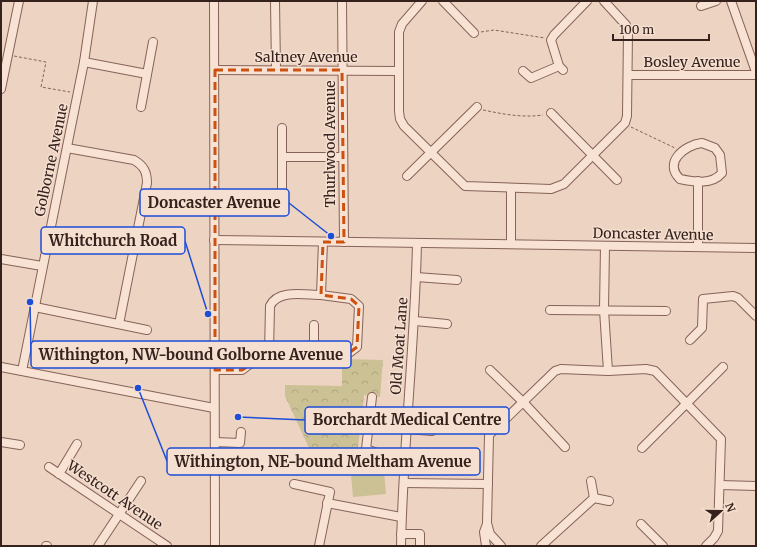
<svg xmlns="http://www.w3.org/2000/svg" width="757" height="547" font-family="Merriweather,serif">
	<defs>
		<pattern id="park-crowns" width="20" height="18" patternUnits="userSpaceOnUse"><rect width="20" height="18" fill="#cbc195"/><path d="M2 6a3 3 0 1 1 6 0M12 15a3 3 0 1 1 6 0" fill="none" stroke="#afa680"/></pattern>
	</defs>
	<rect width="100%" height="100%" fill="#edd3c1"/>
	<polygon fill="url(#park-crowns)" points="342,359 383,360 380,397 364,395 357,455 310,450 285,396 285,385 342,386"/>
	<polygon fill="#cbc195" points="384,471 386,494 353,497 351,474"/>
	<g fill="none" stroke-linecap="round" stroke-linejoin="round">
		<g stroke="#866359" stroke-width="10">
			<g id="minor">
				<polyline points="214,1 215,546"/>
				<polyline points="275,1 276,69"/>
				<polyline points="342,1 344,242"/>
				<polyline points="422,1 402,24 399,32 399,111 400,119 404,126 465,186 551,189 564,184 625,123 627,116 628,32 626,25 604,1"/>
				<polyline points="443,1 474,33"/>
				<polyline points="731,1 756,72"/>
				<polyline points="701,6 716,1"/>
				<polyline points="84,62 147,74"/>
				<polyline points="215,70 398,71"/>
				<polyline points="563,70 559,66 551,40 554,35 587,1"/>
				<polyline points="523,71 531,78 559,66"/>
				<polyline points="628,75 756,75"/>
				<polyline points="1,89 19,1"/>
				<polyline points="141,107 153,42"/>
				<polyline points="551,113 617,180"/>
				<polyline points="282,128 282,188"/>
				<path d="M702,143l13,5 5,7 2,18c-10,12 -28,9 -42,6 -17,-16 4,-34 22,-36z"/>
				<path d="M67,148l67,12c10,6 13,12 13,23l-28,141"/>
				<polyline points="282,157 343,157"/>
				<polyline points="407,176 477,107"/>
				<polyline points="698,181 698,247"/>
				<polyline points="214,240 756,248"/>
				<polyline points="511,244 511,188"/>
				<polyline points="605,246 604,310 608,371"/>
				<polyline points="1,259 42,266"/>
				<polyline points="416,277 457,280"/>
				<polyline points="35,307 147,330"/>
				<polyline points="550,310 666,311"/>
				<polyline points="415,321 447,324"/>
				<polyline points="314,325 314,354"/>
				<polyline points="690,340 702,328 703,299 733,296 738,298 756,316"/>
				<path d="M269,353l1,-47c8,-17 35,-11 51,-11"/>
				<polyline points="1,367 214,408"/>
				<polyline points="215,370 242,370 258,358 269,353 349,353 357,347 359,306 351,299 321,295 323,242"/>
				<polyline points="490,370 523,402 565,447"/>
				<polyline points="22,371 84,62 93,1"/>
				<polyline points="372,397 366,449 377,453 405,455"/>
				<polyline points="407,429 432,431"/>
				<polyline points="1,442 20,445"/>
				<polyline points="215,442 240,443 241,432"/>
				<polyline points="642,448 723,367"/>
				<polyline points="49,467 167,546"/>
				<polyline points="59,474 77,444"/>
				<polyline points="591,481 594,498 609,501"/>
				<polyline points="404,483 488,484"/>
				<polyline points="294,484 330,492 319,546"/>
				<polyline points="720,485 756,486"/>
				<polyline points="327,503 401,517"/>
				<polyline points="641,524 663,546"/>
				<polyline points="401,534 420,534 420,546"/>
				<polyline points="46,546 47,546"/>
				<polyline points="98,546 141,481"/>
				<path d="M401,546c2,-101 14,-202 16,-303"/>
				<polyline points="486,546 484,532 487,524"/>
				<polyline points="501,546 490,534 487,523 489,435 555,371 561,369 608,371 646,369 655,371 721,439 718,531 714,538 706,546"/>
				<polyline points="541,546 594,498"/>
			</g>
		</g>
		<g stroke="#866359" stroke-width="1" stroke-dasharray="3 2" stroke-linecap="butt">
			<polyline points="481,32 494,30 545,38"/>
			<polyline points="14,56 46,62 41,87 70,92"/>
			<path d="M483,110c20,4 39,8 60,5"/>
			<polyline points="631,127 675,148"/>
		</g>
		<use href="#minor" stroke="#f8e2d4" stroke-width="8"/>
	</g>
	<path fill="none" stroke="#cd510f" stroke-width="3" stroke-dasharray="8 5" stroke-linejoin="round" d="M215,70h127l2,172h-21l-2,53 30,4 8,7 -2,41 -8,6h-80l-27,17h-27z"/>
	<g text-anchor="middle" stroke-width="3" stroke-linejoin="round" paint-order="stroke">
		<g font-size="14" fill="#36221d" stroke="#f5dfd0">
			<text x="306" y="62">Saltney Avenue</text>
			<text x="692" y="67">Bosley Avenue</text>
			<text transform="translate(330 144) rotate(-90)" y="5">Thurlwood Avenue</text>
			<text transform="translate(51 160) rotate(-78)" y="5">Golborne Avenue</text>
			<text transform="translate(653 234) rotate(1)" y="5">Doncaster Avenue</text>
			<text transform="translate(399 346) rotate(-86)" y="5">Old Moat Lane</text>
			<text transform="translate(115 495) rotate(34)" y="5">Westcott Avenue</text>
		</g>
	</g>
	<path fill="none" stroke="#1d4ed8" stroke-width="1.5" d="M331 236L289 203M208 314L185 241M30 302L31 355M238 417L305 420M138 388L167 461"/>
	<g fill="#1d4ed8" stroke="#f5dfd0" stroke-width="1.5">
		<circle cx="331" cy="236" r="4"/>
		<circle cx="208" cy="314" r="4"/>
		<circle cx="30" cy="302" r="4"/>
		<circle cx="238" cy="417" r="4"/>
		<circle cx="138" cy="388" r="4"/>
	</g>
	<g fill="#f5dfd0" stroke="#1d4ed8" stroke-width="1.5">
		<rect x="140" y="189" width="149" height="27" rx="4"/>
		<rect x="41" y="227" width="144" height="27" rx="4"/>
		<rect x="31" y="341" width="320" height="27" rx="4"/>
		<rect x="305" y="407" width="204" height="27" rx="4"/>
		<rect x="167" y="448" width="313" height="27" rx="4"/>
	</g>
	<g font-size="15" text-anchor="middle" font-weight="bold" fill="#36221d">
		<text x="214" y="208">Doncaster Avenue</text>
		<text x="113" y="246">Whitchurch Road</text>
		<text x="191" y="360">Withington, NW-bound Golborne Avenue</text>
		<text x="407" y="425">Borchardt Medical Centre</text>
		<text x="323" y="467">Withington, NE-bound Meltham Avenue</text>
	</g>
	<rect width="757" height="547" fill="none" stroke="#36221d" stroke-width="4"/>
	<g transform="translate(721 511) rotate(69)" stroke="#f5dfd0" stroke-width="3" paint-order="stroke">
	<path d="M0-3L7 15L0 10L-7 15Z" fill="#36221d"/>
	<text y="-6" font-size="11" font-weight="bold" text-anchor="middle" fill="#36221d">N</text>
	</g>
	<path d="M613 34v6h96v-6" fill="none" stroke="#36221d" stroke-width="2"/>
	<text x="619" y="34" font-size="12" fill="#36221d" stroke="#f5dfd0" stroke-width="3" paint-order="stroke">100 m</text>
</svg>
